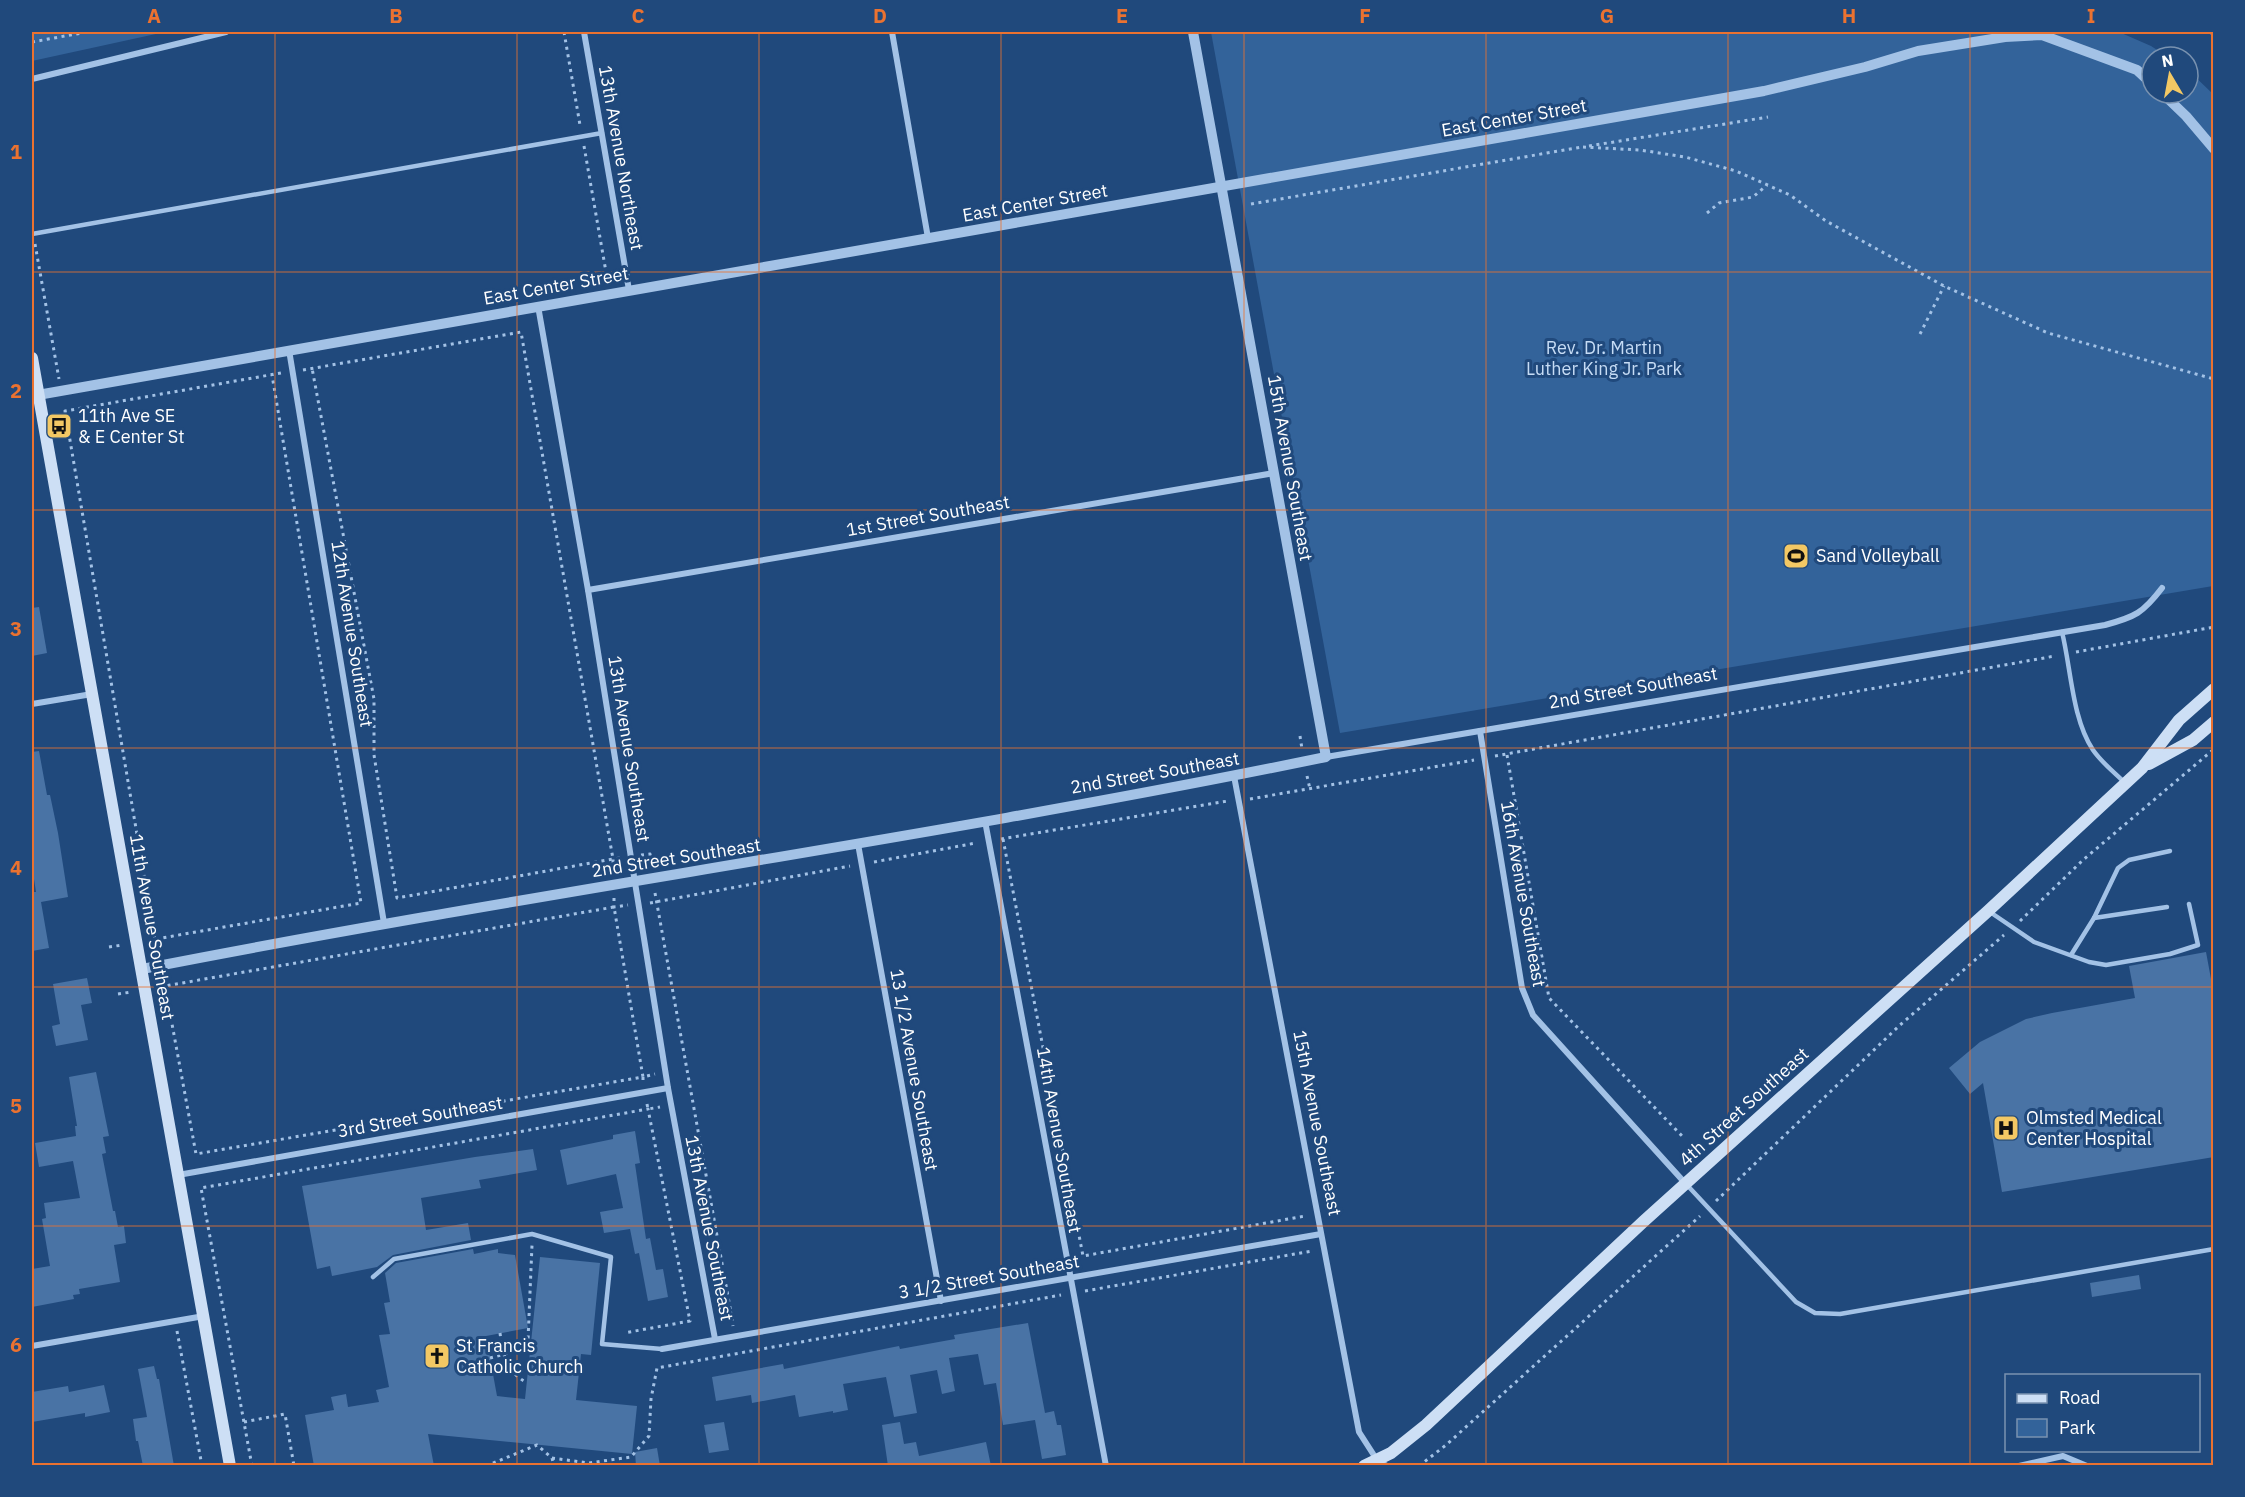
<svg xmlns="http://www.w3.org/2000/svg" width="2245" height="1497" font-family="'IBM Plex Sans',sans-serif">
	<rect width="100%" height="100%" fill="#20497c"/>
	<g fill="#33639a">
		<polygon points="32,32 165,32 32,61"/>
		<polygon points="1211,32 2119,32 2151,46 2168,57 2152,57 2152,93 2188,93 2188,70 2213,94 2213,586 1340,733"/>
	</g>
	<g fill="#4973a5">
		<polygon points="39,607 47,653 32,656 32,608"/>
		<polygon points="39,751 47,795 50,795 58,833 68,897 41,902 49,948 32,951 32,892 36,892 32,866 32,752"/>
		<polygon points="2206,952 2211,979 2214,979 2214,1157 2002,1192 1983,1083 1970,1094 1949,1068 1980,1042 2026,1019 2052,1013 2135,998 2129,966"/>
		<polygon points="87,978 92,1003 81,1005 88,1040 56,1046 52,1026 60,1024 53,984"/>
		<polygon points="96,1072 109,1136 103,1137 106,1153 102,1154 113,1211 115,1211 118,1227 124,1226 126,1243 114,1245 120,1282 79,1289 80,1294 73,1295 74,1299 32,1307 32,1269 50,1266 42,1219 46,1218 44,1203 80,1198 73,1161 39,1167 35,1143 76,1136 75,1126 77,1126 69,1077"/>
		<polygon points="635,1131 640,1163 635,1164 646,1239 650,1238 656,1270 663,1269 668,1297 648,1301 639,1253 635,1254 630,1229 604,1233 600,1212 623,1208 616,1174 567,1185 560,1150 613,1139 613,1135"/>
		<polygon points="533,1149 537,1170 479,1180 481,1188 421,1198 426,1230 468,1223 471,1240 393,1255 377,1267 332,1276 330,1266 317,1269 302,1186 475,1157"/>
		<polygon points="473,1249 474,1254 498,1249 498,1253 515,1255 528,1328 486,1336 497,1396 525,1399 540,1257 600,1263 591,1355 581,1354 576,1400 637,1406 632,1454 428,1434 434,1466 314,1466 305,1415 334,1410 331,1397 346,1394 348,1407 379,1402 376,1390 389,1387 379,1335 390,1334 384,1303 390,1302 385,1273 396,1263"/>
		<polygon points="2139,1275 2141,1289 2092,1297 2090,1283"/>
		<polygon points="1028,1323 1045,1413 1054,1411 1057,1425 1061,1425 1066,1455 1042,1459 1035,1420 1003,1425 996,1383 984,1385 978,1354 949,1358 955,1391 942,1394 937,1370 910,1375 917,1413 894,1417 886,1377 843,1384 848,1410 833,1413 833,1411 799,1417 795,1395 752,1403 751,1395 716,1401 712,1377 783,1364 784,1369 899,1346 900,1349 955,1339 954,1335"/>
		<polygon points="154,1366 157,1379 159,1379 174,1466 143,1466 138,1441 136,1441 133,1419 147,1417 138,1369"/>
		<polygon points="104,1385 110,1412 85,1417 85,1413 32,1422 32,1392 68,1386 69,1392"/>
		<polygon points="724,1422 729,1450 709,1453 704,1425"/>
		<polygon points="900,1422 904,1444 916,1442 919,1456 986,1442 991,1466 888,1466 882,1425"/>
		<polygon points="657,1448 660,1466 636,1466 635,1452"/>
	</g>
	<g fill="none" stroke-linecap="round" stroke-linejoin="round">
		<g stroke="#a3c2e6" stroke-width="3" stroke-dasharray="3 4.5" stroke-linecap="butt">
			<polyline points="564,32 580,125"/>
			<polyline points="32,42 87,32"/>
			<polyline points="584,146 606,272"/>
			<polyline points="1589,146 1768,117"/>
			<polyline points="1583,147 1640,150 1685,157 1736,171 1790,195 1826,221 1944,286 2048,333 2214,379"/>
			<polyline points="1251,204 1582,147"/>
			<polyline points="1707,213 1719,203 1753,197 1767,185"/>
			<polyline points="35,244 59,379"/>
			<polyline points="1920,334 1944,286"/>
			<polyline points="303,370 521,332 613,859 397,898 374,755 374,699 312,368"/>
			<polyline points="2076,652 2214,627"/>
			<polyline points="1300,736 1302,749"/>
			<polyline points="1507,755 1549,998 1684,1138"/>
			<polyline points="1495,756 2055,656"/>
			<polyline points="1307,776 1310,789"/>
			<polyline points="1250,799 1474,760"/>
			<polyline points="1001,839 1228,801"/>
			<polyline points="1003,839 1083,1256 1305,1216"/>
			<polyline points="641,855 650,854 652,865"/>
			<polyline points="874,862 976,843"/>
			<polyline points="613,870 613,859 620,858"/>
			<polyline points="655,893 731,1313"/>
			<polyline points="614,898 614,907 628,905"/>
			<polyline points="650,903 850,866"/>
			<polyline points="2020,921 2083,860 2214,749"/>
			<polyline points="156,939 361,903 272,375"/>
			<polyline points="109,947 122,945"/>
			<polyline points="157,952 65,411 281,373"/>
			<polyline points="158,987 165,986 163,979"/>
			<polyline points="118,994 131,992"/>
			<polyline points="643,1080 643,1077 196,1154 165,986 614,907 643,1077 655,1074"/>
			<polyline points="647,1104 648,1109 660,1107"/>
			<polyline points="1716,1201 1900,1025 2004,935"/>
			<polyline points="1085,1291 1312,1251"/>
			<polyline points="721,1315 731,1313 733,1326"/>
			<polyline points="177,1331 202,1466"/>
			<path d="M500,1333c3,23 6,38 27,50"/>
			<polyline points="490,1358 519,1350 528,1340 532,1245"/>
			<polyline points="244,1422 285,1414 294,1466"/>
			<polyline points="552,1458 589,1463 631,1457 649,1436 651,1399 657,1368 1061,1295"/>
			<polyline points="252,1466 201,1188 648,1109 690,1321 624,1333"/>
			<polyline points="486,1466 537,1445 552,1458 554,1466"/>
			<polyline points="1419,1466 1446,1445 1700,1216"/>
		</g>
		<g stroke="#a3c2e6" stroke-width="4.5">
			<polyline points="2211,32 2214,34"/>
			<polyline points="32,234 602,133"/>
			<path d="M2062,632c9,36 10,87 31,118 9,13 21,22 32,33"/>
			<polyline points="1990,912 2034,942 2089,962 2106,965 2170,954 2198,945 2189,904"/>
			<polyline points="2094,918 2167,907"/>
			<polyline points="2071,955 2094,918 2118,868 2129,860 2170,851"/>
			<polyline points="1687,1185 1796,1302 1815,1313 1840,1314 2214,1249"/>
			<polyline points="373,1277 394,1259 532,1234 611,1257 602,1344 662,1349"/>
		</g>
		<g stroke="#a3c2e6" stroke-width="6">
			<polyline points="584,32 629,290"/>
			<polyline points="892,32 928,238"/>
			<polyline points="32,79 226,32"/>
			<polyline points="538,306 588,590 668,1088 715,1339"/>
			<polyline points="289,350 384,923"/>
			<polyline points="588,590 1274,473"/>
			<polyline points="32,704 92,694"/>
			<polyline points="1480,731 1522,988 1533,1015 1685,1183"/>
			<path d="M1326,757l779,-132c30,-8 38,-12 57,-37"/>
			<polyline points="1234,776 1359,1432 1377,1460 1387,1466"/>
			<polyline points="985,821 1106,1466"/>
			<polyline points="858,844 941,1301"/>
			<polyline points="178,1175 668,1088"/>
			<polyline points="32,1346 204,1316"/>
			<polyline points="662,1349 1321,1234"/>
			<polyline points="2019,1466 2063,1456 2087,1466"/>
		</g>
		<g stroke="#a3c2e6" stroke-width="10">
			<polyline points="2162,93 2186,116 2214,149"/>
			<polyline points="32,396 1764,91 1865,67 1918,51 2005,37 2042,35 2137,70 2152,84"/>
			<path d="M142,969c393,-77 791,-131 1184,-212l-133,-725"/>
		</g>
		<g stroke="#cddff5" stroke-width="12">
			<polyline points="32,358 230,1466"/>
			<polyline points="2149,764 2193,740 2214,722"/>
			<polyline points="1364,1466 1391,1453 1426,1425 1644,1221 1988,911 2142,768 2179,720 2214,689"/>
		</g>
	</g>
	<path fill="none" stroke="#eb7230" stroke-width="1.5" stroke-opacity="0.55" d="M275,32v1434M517,32v1434M759,32v1434M1001,32v1434M1244,32v1434M1486,32v1434M1728,32v1434M1970,32v1434M32,272h2182M32,510h2182M32,748h2182M32,987h2182M32,1226h2182"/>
	<defs>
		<g id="bus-square" transform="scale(1.35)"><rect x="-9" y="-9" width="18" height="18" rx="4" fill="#f3c864" stroke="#20497c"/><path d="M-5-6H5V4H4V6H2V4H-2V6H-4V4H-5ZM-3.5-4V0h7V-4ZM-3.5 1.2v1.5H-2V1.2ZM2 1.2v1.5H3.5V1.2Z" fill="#111"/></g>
		<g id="stadium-square" transform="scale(1.35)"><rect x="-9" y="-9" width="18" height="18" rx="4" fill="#f3c864" stroke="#20497c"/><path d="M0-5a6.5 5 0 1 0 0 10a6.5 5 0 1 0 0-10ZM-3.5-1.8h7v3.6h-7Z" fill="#111"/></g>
		<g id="hospital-square" transform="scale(1.35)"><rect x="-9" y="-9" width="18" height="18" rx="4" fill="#f3c864" stroke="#20497c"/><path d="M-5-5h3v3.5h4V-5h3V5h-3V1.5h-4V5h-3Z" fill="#111"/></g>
		<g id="church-square" transform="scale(1.35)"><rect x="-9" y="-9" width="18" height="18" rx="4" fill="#f3c864" stroke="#20497c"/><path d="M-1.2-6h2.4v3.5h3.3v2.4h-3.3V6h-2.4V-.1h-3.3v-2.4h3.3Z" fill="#111"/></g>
	</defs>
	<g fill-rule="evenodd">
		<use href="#bus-square" x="59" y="426"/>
		<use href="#stadium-square" x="1796" y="556"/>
		<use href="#hospital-square" x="2006" y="1128"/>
		<use href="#church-square" x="437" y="1356"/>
	</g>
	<g text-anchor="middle" stroke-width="6" stroke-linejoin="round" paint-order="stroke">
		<g font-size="18" fill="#fff" stroke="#20497c">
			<text transform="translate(1514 118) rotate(-10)" y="6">East Center Street</text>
			<text transform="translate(621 158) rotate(80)" y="6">13th Avenue Northeast</text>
			<text transform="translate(1035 203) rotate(-10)" y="6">East Center Street</text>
			<text transform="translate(556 286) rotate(-10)" y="6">East Center Street</text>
			<text transform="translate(1290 468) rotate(80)" y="6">15th Avenue Southeast</text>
			<text transform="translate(928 516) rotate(-10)" y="6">1st Street Southeast</text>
			<text transform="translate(352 634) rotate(81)" y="6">12th Avenue Southeast</text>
			<text transform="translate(1633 688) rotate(-10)" y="6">2nd Street Southeast</text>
			<text transform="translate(629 749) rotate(81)" y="6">13th Avenue Southeast</text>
			<text transform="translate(1155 773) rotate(-10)" y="6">2nd Street Southeast</text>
			<text transform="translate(676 858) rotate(-9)" y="6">2nd Street Southeast</text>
			<text transform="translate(1523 894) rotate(80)" y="6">16th Avenue Southeast</text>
			<text transform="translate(152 927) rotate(80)" y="6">11th Avenue Southeast</text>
			<text transform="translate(914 1070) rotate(80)" y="6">13 1/2 Avenue Southeast</text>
			<text transform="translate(1744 1107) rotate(-42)" y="6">4th Street Southeast</text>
			<text transform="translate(420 1117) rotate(-10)" y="6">3rd Street Southeast</text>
			<text transform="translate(1317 1123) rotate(79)" y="6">15th Avenue Southeast</text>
			<text transform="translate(1059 1140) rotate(80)" y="6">14th Avenue Southeast</text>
			<text transform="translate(709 1228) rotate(79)" y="6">13th Avenue Southeast</text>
			<text transform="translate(989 1277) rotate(-10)" y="6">3 1/2 Street Southeast</text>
		</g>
		<g font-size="18" fill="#c6dcf5" stroke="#20497c">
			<text x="1604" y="354">Rev. Dr. Martin<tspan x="1604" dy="21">Luther King Jr. Park</tspan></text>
		</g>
		<g font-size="18" fill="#fff" stroke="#20497c" text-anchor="start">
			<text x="78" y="422">11th Ave SE<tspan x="78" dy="21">&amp; E Center St</tspan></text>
			<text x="1816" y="562">Sand Volleyball</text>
			<text x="2026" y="1124">Olmsted Medical<tspan x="2026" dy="21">Center Hospital</tspan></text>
			<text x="456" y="1352">St Francis<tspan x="456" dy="21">Catholic Church</tspan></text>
		</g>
	</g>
	<rect width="2245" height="1497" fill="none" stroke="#20497c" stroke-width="66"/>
	<rect x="2005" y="1374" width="195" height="78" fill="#20497c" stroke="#7992b0" stroke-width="1.5"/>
	<rect x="2017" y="1394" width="30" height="9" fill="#cddff5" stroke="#7992b0" stroke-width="1.5"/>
	<text x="2059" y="1404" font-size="18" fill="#ffffff">Road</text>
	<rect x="2017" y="1419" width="30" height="18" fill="#33639a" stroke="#7992b0" stroke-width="1.5"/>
	<text x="2059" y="1434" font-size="18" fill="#ffffff">Park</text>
	<g transform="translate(2170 75) rotate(350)"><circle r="28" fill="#20497c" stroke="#7992b0" stroke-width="1.5"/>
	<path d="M0-4.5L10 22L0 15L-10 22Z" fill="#f3c864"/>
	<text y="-9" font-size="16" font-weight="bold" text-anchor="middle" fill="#ffffff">N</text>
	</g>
	<rect x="33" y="33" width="2179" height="1431" fill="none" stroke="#eb7230" stroke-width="2"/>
	<g font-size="20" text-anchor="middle" font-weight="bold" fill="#eb7230">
		<text x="154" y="23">A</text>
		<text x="396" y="23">B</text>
		<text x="638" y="23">C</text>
		<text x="880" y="23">D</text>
		<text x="1122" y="23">E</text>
		<text x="1365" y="23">F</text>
		<text x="1607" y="23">G</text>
		<text x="1849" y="23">H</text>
		<text x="2091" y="23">I</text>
		<text x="16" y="159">1</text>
		<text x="16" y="398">2</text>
		<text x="16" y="636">3</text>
		<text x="16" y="875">4</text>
		<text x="16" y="1113">5</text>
		<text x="16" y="1352">6</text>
	</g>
</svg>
